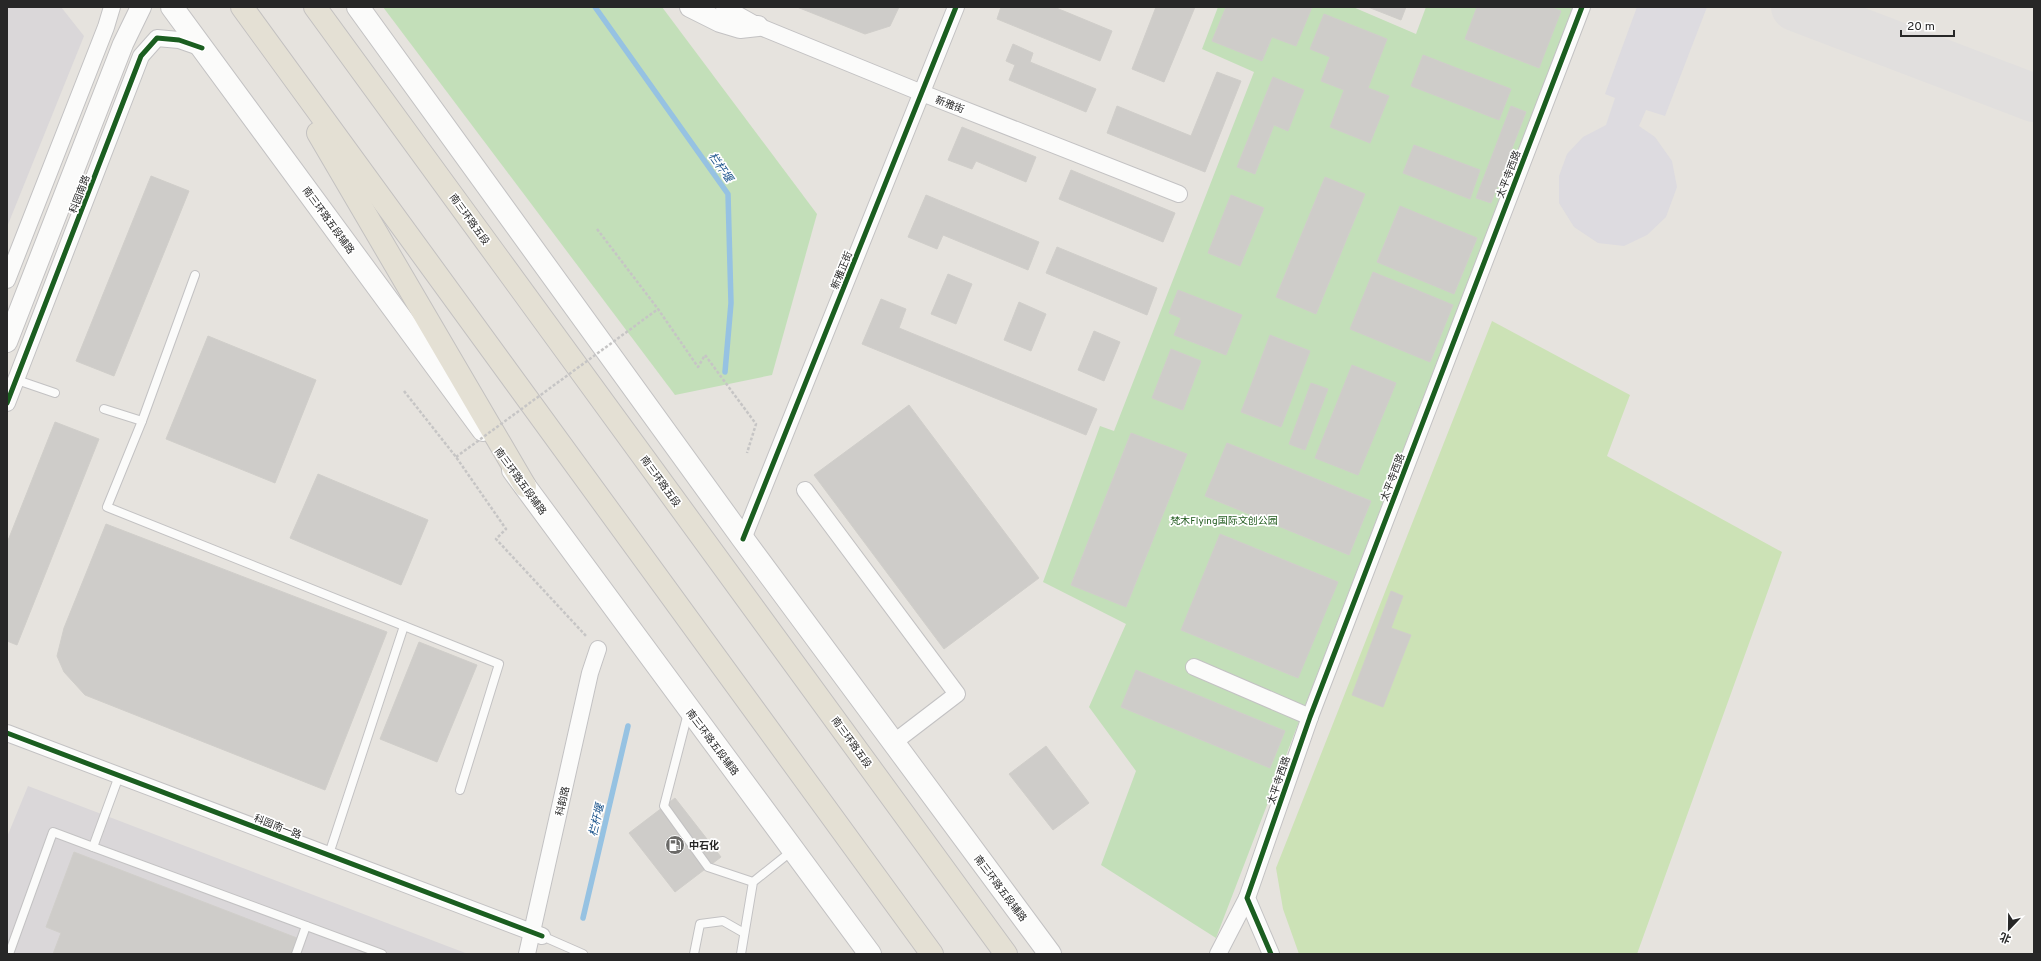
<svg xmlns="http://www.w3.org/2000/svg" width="2041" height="961" font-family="Overpass,'Noto Sans SC',sans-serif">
	<rect width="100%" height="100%" fill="#e6e3de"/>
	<g fill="#dad7d9">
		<polygon points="7,7 61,7 84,36 7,227"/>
		<polygon points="28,786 468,954 7,954 7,837"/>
	</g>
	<polygon fill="#dddbe0" points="1637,7 1707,7 1665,116 1646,110 1639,126 1655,137 1672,161 1677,187 1666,217 1647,235 1624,246 1598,243 1574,227 1559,203 1559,176 1567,154 1583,137 1606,125 1615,98 1605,94"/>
	<g fill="#c3dfb9">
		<polygon points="383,7 662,7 817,214 772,375 675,395"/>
		<polygon points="1218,7 1353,7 1416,34 1426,7 1573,7 1216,938 1101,865 1136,771 1089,707 1126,624 1043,582 1100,426 1114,431 1254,72 1202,49"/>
	</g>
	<polygon fill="#cce2b6" points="1492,321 1630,395 1607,456 1782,552 1637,954 1299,954 1283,909 1276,868"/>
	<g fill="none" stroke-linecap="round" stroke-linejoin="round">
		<g stroke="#96c2e2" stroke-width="5.5">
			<polyline points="595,7 728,194 731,303 725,372"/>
			<polyline points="583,918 628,726"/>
		</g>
		<polyline stroke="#e1dfde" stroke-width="48" points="1795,7 2034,98"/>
	</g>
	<g fill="#ceccc9" stroke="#d0ceca">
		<polygon points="797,7 899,7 890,26 865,34"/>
		<polygon points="1001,7 1054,7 1112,31 1100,61 997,19"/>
		<polygon points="1156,7 1195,7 1164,82 1132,69"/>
		<polygon points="1226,7 1312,7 1296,46 1272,37 1262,61 1212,41"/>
		<polygon points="1368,7 1406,7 1401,20"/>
		<polygon points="1477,7 1550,7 1561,11 1539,68 1465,39"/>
		<polygon points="1324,14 1387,39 1368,88 1389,96 1370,143 1330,127 1344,90 1321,81 1330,57 1310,49"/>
		<polygon points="1013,44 1033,53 1030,62 1096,89 1086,112 1009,80 1015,65 1006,61"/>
		<polygon points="1423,55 1511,89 1499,120 1411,86"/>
		<polygon points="1217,72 1241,81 1205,172 1107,133 1117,106 1191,136"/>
		<polygon points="1273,77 1304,90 1288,131 1274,125 1255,174 1237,167"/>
		<polygon points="1511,106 1526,112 1491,203 1476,198"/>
		<polygon points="962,127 1036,157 1026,182 976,161 972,169 948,160"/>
		<polygon points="1414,145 1480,170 1470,199 1403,173"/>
		<polygon points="1071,170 1175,213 1163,242 1059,199"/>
		<polygon points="151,176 189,191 114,376 76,361"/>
		<polygon points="1325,177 1365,194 1316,314 1276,297"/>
		<polygon points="926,195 1039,242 1028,270 943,235 937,249 908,237"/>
		<polygon points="1231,195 1264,208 1240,266 1208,253"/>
		<polygon points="1400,206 1477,238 1454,294 1377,262"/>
		<polygon points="1057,247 1157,288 1147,315 1046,273"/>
		<polygon points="1373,272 1453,305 1430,362 1350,329"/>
		<polygon points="948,274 972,284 956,324 931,314"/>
		<polygon points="1178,290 1242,315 1226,355 1174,335 1181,318 1169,313"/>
		<polygon points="881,299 906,309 899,328 1097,409 1086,435 862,344"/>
		<polygon points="1019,302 1046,314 1031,351 1004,340"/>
		<polygon points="1094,331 1120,342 1104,381 1078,370"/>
		<polygon points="1270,335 1310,351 1281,427 1241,412"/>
		<polygon points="208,336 316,380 275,483 166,439"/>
		<polygon points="1171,349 1201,361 1183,410 1152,398"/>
		<polygon points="1352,365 1396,383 1358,475 1315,458"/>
		<polygon points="1311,383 1328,389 1305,450 1289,444"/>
		<polygon points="909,405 1039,578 944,649 814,475"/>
		<polygon points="55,422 99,439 17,645 7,641 7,543"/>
		<polygon points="1131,433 1187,454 1126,607 1071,585"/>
		<polygon points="1227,443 1371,501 1349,555 1205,496"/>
		<polygon points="318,474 428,520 401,585 290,538"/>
		<polygon points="106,524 387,632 325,790 85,695 64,672 57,656 64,628"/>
		<polygon points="1220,534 1338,582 1298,678 1181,630"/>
		<polygon points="1391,591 1403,596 1391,628 1411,635 1383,707 1352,695"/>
		<polygon points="419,642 477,665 437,762 380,739"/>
		<polygon points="1136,670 1285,731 1270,768 1121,707"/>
		<polygon points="1046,746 1089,803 1053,830 1009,774"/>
		<polygon points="675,798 721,857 675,892 629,833"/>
		<polygon points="74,852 297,938 291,954 53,954 61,933 46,927"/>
	</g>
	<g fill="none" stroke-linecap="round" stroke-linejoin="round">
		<g stroke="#c3c2c3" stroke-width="10">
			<g id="service">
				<polyline points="195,275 142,421 107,507 499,664 460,790"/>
				<polyline points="17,380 55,393"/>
				<polyline points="104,409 142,421"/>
				<polyline points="688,713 664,806 708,867 753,882"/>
				<polyline points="119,776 93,847 382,954"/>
				<polyline points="329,854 404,626"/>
				<polyline points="542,936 583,954"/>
				<polyline points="9,954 53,832 93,847"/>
				<polyline points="296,954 306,926"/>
				<polyline points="694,954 700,924 723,921 744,933"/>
				<polyline points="741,954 753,882 793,850"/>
			</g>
		</g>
		<g stroke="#c3c2c3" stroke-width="18">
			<g id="minor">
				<polyline points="724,7 758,26 922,93 1179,194"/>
				<polyline points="7,280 106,27 112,7"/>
				<polyline points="7,403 141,56 157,38 179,40 202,48"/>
				<polyline points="805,490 957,694 893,743"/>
				<polyline points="743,539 956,7"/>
				<polyline points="1194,667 1310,717"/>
				<polyline points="7,733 542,936"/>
				<polyline points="527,954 590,673 598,649"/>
				<polyline points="1218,954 1247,898"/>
				<polyline points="1271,954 1247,898 1310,717 1582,7"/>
			</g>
		</g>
		<g stroke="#c3c2c3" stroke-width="22">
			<g id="tertiary">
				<polyline points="690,7 720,22 740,28 758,26"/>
				<polyline points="7,342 123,44 141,7"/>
			</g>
		</g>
		<g stroke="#c3c2c3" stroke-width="24">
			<g id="secondary">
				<polyline points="172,7 483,430"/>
				<polyline points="358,7 743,539 1050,954"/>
				<polyline points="513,470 870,954"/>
			</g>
		</g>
		<g stroke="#c3c1c0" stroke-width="24">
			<g id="trunk">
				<polyline points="242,7 932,954"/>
				<polyline points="315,7 1006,954"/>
				<polyline points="318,133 525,486"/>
			</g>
		</g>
		<g stroke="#c6c5c5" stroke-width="2.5" stroke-dasharray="3 2" stroke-linecap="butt">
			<polyline points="597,229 658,309 698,367 705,355 756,424 747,453"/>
			<polyline points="404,391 456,457 506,529 496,539 587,637"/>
		</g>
		<use href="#service" stroke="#fbfbfa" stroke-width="8"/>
		<use href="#minor" stroke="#fbfbfa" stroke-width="16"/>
		<use href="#tertiary" stroke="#fbfbfa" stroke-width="20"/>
		<use href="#secondary" stroke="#fbfbfa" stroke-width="22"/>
		<use href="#trunk" stroke="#e4e0d4" stroke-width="22"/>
		<polyline stroke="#c6c5c5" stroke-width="2.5" stroke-dasharray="3 2" stroke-linecap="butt" points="456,457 658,309"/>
		<g stroke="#fff" stroke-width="8">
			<g id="cycleway">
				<polyline points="7,403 141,56 157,38 179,40 202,48"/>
				<polyline points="743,539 956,7"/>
				<polyline points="7,733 542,936"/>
				<polyline points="1271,954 1247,898 1310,717 1582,7"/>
			</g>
		</g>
		<use href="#cycleway" stroke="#1b5e20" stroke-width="5"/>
	</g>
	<defs>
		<g id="fuel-disc" transform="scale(1)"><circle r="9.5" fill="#6a6967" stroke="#fff"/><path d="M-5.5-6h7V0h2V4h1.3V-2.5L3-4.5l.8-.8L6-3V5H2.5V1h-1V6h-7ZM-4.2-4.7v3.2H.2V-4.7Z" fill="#fff"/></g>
	</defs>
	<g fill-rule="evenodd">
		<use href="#fuel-disc" x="675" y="845"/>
	</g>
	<g text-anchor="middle" stroke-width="3.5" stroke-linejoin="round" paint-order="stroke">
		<g font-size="10" fill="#272727" stroke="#fff">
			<text transform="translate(950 104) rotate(21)" y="4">新雅街</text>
			<text transform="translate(1508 174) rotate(-69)" y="4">太平寺西路</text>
			<text transform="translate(79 194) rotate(-69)" y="4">科园南路</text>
			<text transform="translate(470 219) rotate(54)" y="4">南三环路五段</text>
			<text transform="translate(329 220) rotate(54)" y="4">南三环路五段辅路</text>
			<text transform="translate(841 270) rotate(-68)" y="4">新雅正街</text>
			<text transform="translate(1392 477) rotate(-69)" y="4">太平寺西路</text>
			<text transform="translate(521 481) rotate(54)" y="4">南三环路五段辅路</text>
			<text transform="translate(661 481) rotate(54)" y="4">南三环路五段</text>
			<text transform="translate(713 742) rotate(53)" y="4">南三环路五段辅路</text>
			<text transform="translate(852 742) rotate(54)" y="4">南三环路五段</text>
			<text transform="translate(1278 780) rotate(-71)" y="4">太平寺西路</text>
			<text transform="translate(562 801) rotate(-77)" y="4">科韵路</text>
			<text transform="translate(278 826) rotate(21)" y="4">科园南一路</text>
			<text transform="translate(1001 888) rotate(53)" y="4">南三环路五段辅路</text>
		</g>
		<g font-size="10" fill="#225c1f" stroke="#fff">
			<text x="1224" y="524">梵木Flying国际文创公园</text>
		</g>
		<g font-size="10" font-weight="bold" fill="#272727" stroke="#fff" text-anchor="start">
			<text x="689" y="849">中石化</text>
		</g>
		<g font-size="11" font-style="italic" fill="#18518a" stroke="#fff">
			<text transform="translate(721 167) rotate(55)" y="4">栏杆堰</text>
			<text transform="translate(596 820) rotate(-77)" y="4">栏杆堰</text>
		</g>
	</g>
	<rect width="2041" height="961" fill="none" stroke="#272727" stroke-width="16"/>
	<g transform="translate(2009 929) rotate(202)" stroke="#ffffff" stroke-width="3" paint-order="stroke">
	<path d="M0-3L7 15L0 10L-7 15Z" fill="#272727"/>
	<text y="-6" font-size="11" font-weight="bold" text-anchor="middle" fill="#272727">北</text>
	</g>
	<path d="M1901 30v6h53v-6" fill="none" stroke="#272727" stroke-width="2"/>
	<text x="1907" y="30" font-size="12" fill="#272727" stroke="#ffffff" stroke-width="3" paint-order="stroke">20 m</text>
</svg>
